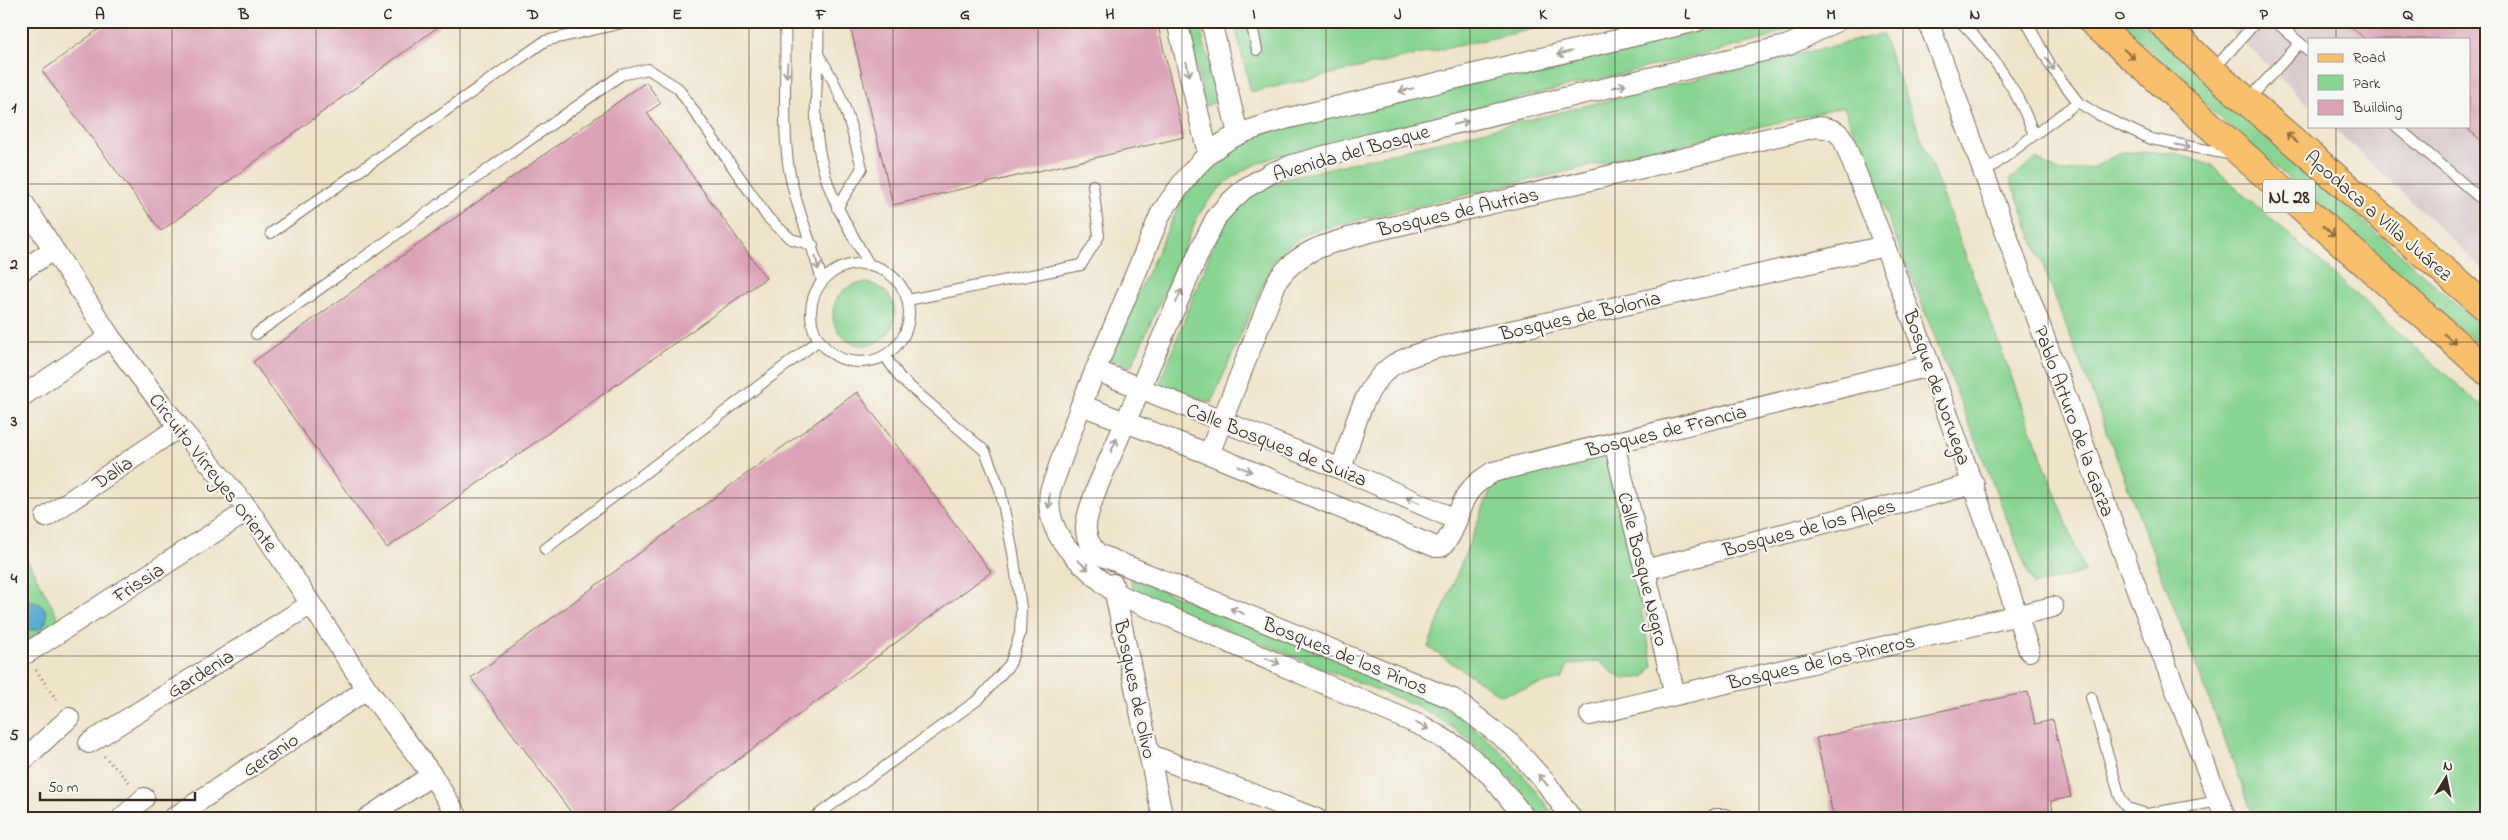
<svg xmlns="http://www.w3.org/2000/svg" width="2508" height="840" font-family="'Indie Flower',sans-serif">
	<rect width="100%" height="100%" fill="#f6f6f2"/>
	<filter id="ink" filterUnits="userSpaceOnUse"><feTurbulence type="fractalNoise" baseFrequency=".02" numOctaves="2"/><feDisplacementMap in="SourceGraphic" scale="10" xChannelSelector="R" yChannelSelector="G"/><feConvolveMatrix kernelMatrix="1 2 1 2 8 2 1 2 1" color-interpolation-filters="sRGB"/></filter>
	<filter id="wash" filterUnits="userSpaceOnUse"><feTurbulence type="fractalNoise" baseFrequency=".0096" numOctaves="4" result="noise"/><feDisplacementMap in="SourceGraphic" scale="20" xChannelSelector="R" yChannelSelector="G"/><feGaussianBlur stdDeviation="1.12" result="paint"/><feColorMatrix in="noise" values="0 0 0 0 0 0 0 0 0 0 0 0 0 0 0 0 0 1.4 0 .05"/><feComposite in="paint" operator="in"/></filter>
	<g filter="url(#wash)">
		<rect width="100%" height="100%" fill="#eee4ca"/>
		<polygon fill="#d2bfc1" points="2221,21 2487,21 2487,273 2332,126 2469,126 2469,39 2309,39 2309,105"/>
		<g fill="#88d492" stroke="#627f58">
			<polygon points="1186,21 1199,21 1218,101 1205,106"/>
			<polygon points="1234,21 1569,21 1251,92"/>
			<path d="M1743,21h61l-38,18 -488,117c-37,12 -58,26 -80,60l-67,151 -23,-9 72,-155 20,-28 18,-19 27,-17 29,-10z"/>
			<polygon points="2120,21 2140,21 2487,332 2487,352 2215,114"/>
			<polygon points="1882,34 2085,572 2033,585 1844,107 1311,231 1292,243 1274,259 1211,403 1160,383 1219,230 1242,204 1258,192 1285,179"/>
			<polygon points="2122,152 2176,153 2212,166 2487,411 2487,819 2255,819 2010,179 2036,159 2062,173 2094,167"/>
			<circle cx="864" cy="314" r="31"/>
			<path d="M1607,451l46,214 -8,12c-22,4 -30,-1 -46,-16l-31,4 -6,14 -62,16 -72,-48 66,-166z"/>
			<polygon points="21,548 59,619 21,646"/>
			<path d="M1130,578l290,115c61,33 97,69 136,126h-13c-39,-52 -70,-83 -128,-114l-281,-112z"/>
		</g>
		<circle fill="#59a9d3" stroke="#4a6a78" cx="33" cy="616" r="14"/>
		<g id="blocks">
			<g fill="#dba1b7">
				<polygon points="110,21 446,21 161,231 42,71"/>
				<polygon points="849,21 1157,21 1184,137 893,205"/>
				<polygon points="2345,21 2487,21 2487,145 2469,130 2469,39 2365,39"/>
				<polygon points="646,82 661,103 647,113 766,278 387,548 253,362"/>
				<polygon points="857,392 991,572 658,819 576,819 471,678"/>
				<polygon points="2028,692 2035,724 2053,720 2071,797 2051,801 2055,819 1834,819 1816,738"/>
			</g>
		</g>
	</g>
	<g filter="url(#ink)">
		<use href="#blocks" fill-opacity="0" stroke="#7a6b5a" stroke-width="1"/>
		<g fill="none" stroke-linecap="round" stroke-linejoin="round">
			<g stroke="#7a6b5a" stroke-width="12">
				<g id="lane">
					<path d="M785,21c2,47 -3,96 3,142 6,41 24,79 34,118"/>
					<path d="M818,21c2,32 -3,64 -2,97 1,58 24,97 53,146"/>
					<polyline points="1251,21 1257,50"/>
					<path d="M1960,21c33,34 58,69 74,114l-50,38"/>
					<polyline points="2026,21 2052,68 2078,102 2097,114 2151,139 2233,155"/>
					<polyline points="2275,21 2309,51"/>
					<path d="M818,54c26,40 32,69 44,114l-25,40"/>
					<polyline points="2213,70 2257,21"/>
					<polyline points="2248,100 2300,43"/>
					<polyline points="2396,126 2487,204"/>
					<polyline points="2034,135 2078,102"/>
					<polyline points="271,233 545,41 631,21"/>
					<circle cx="860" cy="313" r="49"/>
					<polyline points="908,300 1081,265 1099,236 1093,185"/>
					<polyline points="256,334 621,75 648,69 678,88 768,218 791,239 813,245"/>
					<polyline points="545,549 819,340"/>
					<polyline points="2091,697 2120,797 2127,808 2147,814 2219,801"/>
					<polyline points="812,819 979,699 1010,664 1020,634 1021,608 1013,553 1000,489 985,451 901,379 885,356"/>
				</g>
			</g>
			<g stroke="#7a6b5a" stroke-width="22">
				<g id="street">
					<polyline points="1177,21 1208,154"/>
					<polyline points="1211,21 1238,134"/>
					<polyline points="1928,21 2140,598 2226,819"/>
					<polyline points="21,199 110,337 179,427 249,510 367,689 432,775 459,819"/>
					<polyline points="21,271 53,250"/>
					<polyline points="1095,370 1341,469 1457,520"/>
					<polyline points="21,397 110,337"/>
					<path d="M1081,405l128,49 227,93h5c15,-14 15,-32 24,-49 6,-12 17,-19 28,-26l437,-106"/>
					<polyline points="1614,443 1675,695"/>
					<path d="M1209,454l68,-173c23,-34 56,-38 93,-49l446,-105c11,1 21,2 27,12 67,169 130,339 186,512"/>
					<path d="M1341,469c12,-34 20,-82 52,-104 14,-9 31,-13 47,-18l445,-101"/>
					<polyline points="46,517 179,427"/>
					<polyline points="1645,570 1974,484"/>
					<polyline points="1113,584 1163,819"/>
					<polyline points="27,653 249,510"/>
					<polyline points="1590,715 2053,607"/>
					<polyline points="89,743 311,604"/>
					<polyline points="1151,755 1317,819"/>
					<polyline points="21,762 69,718"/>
					<polyline points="121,819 144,798"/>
					<polyline points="172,819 367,689"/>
					<polyline points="366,819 432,775"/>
					<path d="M1526,819l-35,-43 -27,-25 -40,-24 -309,-134c-31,-28 -72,-55 -65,-102l31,-86 80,-192c20,-29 44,-65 79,-79 14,-6 30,-10 45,-15l412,-98"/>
					<path d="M1572,819l-26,-36 -34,-38 -59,-46 -355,-145c-21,-21 -10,-39 -2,-64l105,-242 16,-32 14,-15 13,-12 27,-16 21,-8 77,-21 420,-99 48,-24"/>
					<polyline points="1716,819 1725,819"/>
				</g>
			</g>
			<g stroke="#7a6b5a" stroke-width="30">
				<g id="primary">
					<polyline points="2092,21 2487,371"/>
					<polyline points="2160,21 2212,71 2487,308"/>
				</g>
			</g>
			<g stroke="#7a6b5a" stroke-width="3" stroke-dasharray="1 4" stroke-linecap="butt">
				<polyline points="36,670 58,702"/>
				<polyline points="104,756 131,784"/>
			</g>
			<use href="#lane" stroke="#fff" stroke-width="10"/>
			<use href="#street" stroke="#fff" stroke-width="20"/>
			<use href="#primary" stroke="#f8bf6c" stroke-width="28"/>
		</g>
		<defs><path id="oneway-shaft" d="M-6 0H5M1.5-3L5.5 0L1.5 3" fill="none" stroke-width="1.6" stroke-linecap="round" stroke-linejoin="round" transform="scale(1.25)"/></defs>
		<g stroke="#a79f9a">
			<use href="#oneway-shaft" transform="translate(1564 53) rotate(167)"/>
			<use href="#oneway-shaft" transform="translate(2050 64) rotate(58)"/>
			<use href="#oneway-shaft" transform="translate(1188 69) rotate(77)"/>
			<use href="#oneway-shaft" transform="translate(787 70) rotate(93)"/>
			<use href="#oneway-shaft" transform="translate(1619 86) rotate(-13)"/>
			<use href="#oneway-shaft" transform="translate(1406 90) rotate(167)"/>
			<use href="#oneway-shaft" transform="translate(1461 123) rotate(-13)"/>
			<use href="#oneway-shaft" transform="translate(2183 146) rotate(11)"/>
			<use href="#oneway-shaft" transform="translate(817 263) rotate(76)"/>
			<use href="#oneway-shaft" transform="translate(1179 296) rotate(-66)"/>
			<use href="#oneway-shaft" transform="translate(1114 445) rotate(-67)"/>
			<use href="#oneway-shaft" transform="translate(1245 469) rotate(23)"/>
			<use href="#oneway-shaft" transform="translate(1413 500) rotate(-156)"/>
			<use href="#oneway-shaft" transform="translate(1049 501) rotate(94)"/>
			<use href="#oneway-shaft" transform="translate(1083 565) rotate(41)"/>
			<use href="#oneway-shaft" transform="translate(1237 611) rotate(-158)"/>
			<use href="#oneway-shaft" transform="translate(1273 661) rotate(23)"/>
			<use href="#oneway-shaft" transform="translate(1422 726) rotate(26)"/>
			<use href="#oneway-shaft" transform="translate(1543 780) rotate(-130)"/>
		</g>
		<g stroke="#906d41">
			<use href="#oneway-shaft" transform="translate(2129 54) rotate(42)"/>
			<use href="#oneway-shaft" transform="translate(2292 138) rotate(-139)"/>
			<use href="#oneway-shaft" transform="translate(2329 231) rotate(42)"/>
			<use href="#oneway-shaft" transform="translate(2450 339) rotate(42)"/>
		</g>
	</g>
	<path fill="none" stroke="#3b2a1e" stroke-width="1" stroke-opacity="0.55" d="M172,21v798M316,21v798M460,21v798M605,21v798M749,21v798M893,21v798M1038,21v798M1182,21v798M1326,21v798M1470,21v798M1615,21v798M1759,21v798M1903,21v798M2048,21v798M2192,21v798M2336,21v18M2336,126v693M21,184h2466M21,342h2466M21,498h2466M21,656h2466"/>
	<g text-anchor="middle" stroke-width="4.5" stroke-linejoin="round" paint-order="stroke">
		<rect fill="#f6f6f2" stroke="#73675e" stroke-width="1" x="2263" y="179.5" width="52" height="33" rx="4"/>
		<g font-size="19" font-weight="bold" fill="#3b2a1e">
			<text x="2289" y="203">NL 28</text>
		</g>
		<g font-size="20" fill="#3b2a1e" stroke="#f6f6f2">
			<text transform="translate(1351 152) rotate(-16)" y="7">Avenida del Bosque</text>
			<text transform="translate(1458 211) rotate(-13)" y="7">Bosques de Autrias</text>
			<text transform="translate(2379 215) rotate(41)" y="7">Apodaca a Villa Juárez</text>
			<text transform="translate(1580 315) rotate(-13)" y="7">Bosques de Bolonia</text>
			<text transform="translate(1938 387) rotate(70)" y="7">Bosque de Noruega</text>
			<text transform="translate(2075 421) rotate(70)" y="7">Pablo Arturo de la Garza</text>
			<text transform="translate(1666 430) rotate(-14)" y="7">Bosques de Francia</text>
			<text transform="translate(1277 444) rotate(22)" y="7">Calle Bosques de Suiza</text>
			<text transform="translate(112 472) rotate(-34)" y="7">Dalia</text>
			<text transform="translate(214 472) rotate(52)" y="7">Circuito Virreyes Oriente</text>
			<text transform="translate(1809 527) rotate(-15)" y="7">Bosques de los Alpes</text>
			<text transform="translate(1644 569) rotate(76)" y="7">Calle Bosque Negro</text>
			<text transform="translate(138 582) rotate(-33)" y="7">Frissia</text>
			<text transform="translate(1346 655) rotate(22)" y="7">Bosques de los Pinos</text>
			<text transform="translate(1821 661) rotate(-13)" y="7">Bosques de los Pineros</text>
			<text transform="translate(200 673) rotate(-32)" y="7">Gardenia</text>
			<text transform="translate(1136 689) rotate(78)" y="7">Bosques de Olivo</text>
			<text transform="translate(270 754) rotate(-34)" y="7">Geranio</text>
		</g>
	</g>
	<rect width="2508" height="840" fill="none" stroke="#f6f6f2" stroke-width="55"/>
	<rect x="2308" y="38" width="162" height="90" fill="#f6f6f2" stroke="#aba49d"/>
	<rect x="2318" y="54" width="25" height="8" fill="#f8bf6c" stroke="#aba49d"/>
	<text x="2353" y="62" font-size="15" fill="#3b2a1e">Road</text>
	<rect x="2318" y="75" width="25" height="15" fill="#88d492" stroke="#aba49d"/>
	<text x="2353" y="88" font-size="15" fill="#3b2a1e">Park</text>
	<rect x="2318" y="100" width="25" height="15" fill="#dba1b7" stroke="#aba49d"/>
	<text x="2353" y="112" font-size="15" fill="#3b2a1e">Building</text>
	<g transform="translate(2446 778) rotate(10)" stroke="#f6f6f2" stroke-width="4" paint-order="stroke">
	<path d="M0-4L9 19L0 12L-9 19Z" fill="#3b2a1e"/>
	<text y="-8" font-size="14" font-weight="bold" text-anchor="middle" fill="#3b2a1e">N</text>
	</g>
	<path d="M40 792v8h155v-8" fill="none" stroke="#3b2a1e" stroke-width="2.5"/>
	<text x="48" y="792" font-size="15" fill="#3b2a1e" stroke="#f6f6f2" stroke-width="4" paint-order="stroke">50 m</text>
	<rect x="28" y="28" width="2452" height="784" fill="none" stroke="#3b2a1e" stroke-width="2"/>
	<g font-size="16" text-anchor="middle" font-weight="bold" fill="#3b2a1e">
		<text x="100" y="19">A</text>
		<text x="244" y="19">B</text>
		<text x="388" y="19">C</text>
		<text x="533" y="19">D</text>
		<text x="677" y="19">E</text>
		<text x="821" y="19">F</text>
		<text x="965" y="19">G</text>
		<text x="1110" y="19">H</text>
		<text x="1254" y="19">I</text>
		<text x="1398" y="19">J</text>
		<text x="1543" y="19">K</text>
		<text x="1687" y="19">L</text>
		<text x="1831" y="19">M</text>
		<text x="1975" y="19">N</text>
		<text x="2120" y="19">O</text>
		<text x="2264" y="19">P</text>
		<text x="2408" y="19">Q</text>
		<text x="14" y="112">1</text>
		<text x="14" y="269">2</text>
		<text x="14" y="426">3</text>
		<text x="14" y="583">4</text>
		<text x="14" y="740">5</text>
	</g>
</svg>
